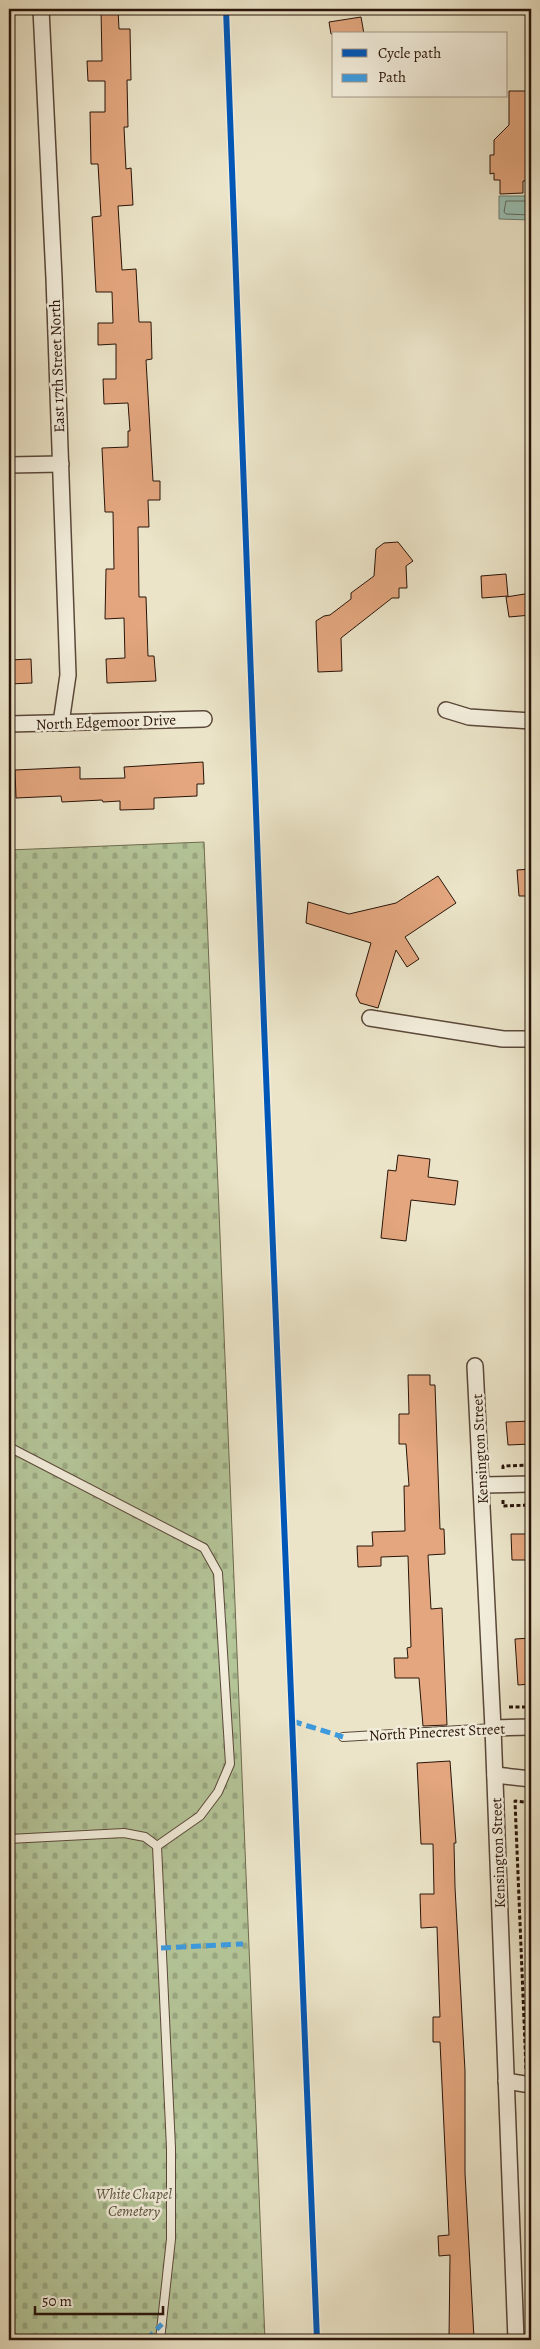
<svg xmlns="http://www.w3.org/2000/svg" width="540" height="2349" font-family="Alegreya,serif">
	<defs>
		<pattern id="cemetery-stones" width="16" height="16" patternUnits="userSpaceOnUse" patternTransform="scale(1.25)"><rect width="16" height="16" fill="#b4c598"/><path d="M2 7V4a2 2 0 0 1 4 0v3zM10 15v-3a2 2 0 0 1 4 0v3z" fill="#9ba882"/></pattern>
	</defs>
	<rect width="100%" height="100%" fill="#ebe4c8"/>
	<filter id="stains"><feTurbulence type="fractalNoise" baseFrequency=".004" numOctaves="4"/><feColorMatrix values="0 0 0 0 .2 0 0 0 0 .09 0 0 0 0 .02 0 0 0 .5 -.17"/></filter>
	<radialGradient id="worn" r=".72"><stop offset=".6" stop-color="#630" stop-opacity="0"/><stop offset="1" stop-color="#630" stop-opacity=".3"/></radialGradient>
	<polygon fill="url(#cemetery-stones)" stroke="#6e6c50" points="204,842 265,2340 9,2340 9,850"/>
	<polygon fill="#99bfb2" stroke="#6c7b6e" points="499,196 531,196 531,220 499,219"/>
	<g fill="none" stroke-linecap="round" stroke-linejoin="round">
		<polyline stroke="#616a5e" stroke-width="1" points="531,201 506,201 504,212 506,214 531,215"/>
	</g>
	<g fill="#e3a67e" stroke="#291409">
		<polygon points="101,9 118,9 119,29 130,29 131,80 127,80 128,127 124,127 126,169 131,168 133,205 118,206 122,270 136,269 139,322 151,322 152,359 146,360 153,481 160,481 160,500 148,500 149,527 138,527 139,597 146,597 148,656 154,656 156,681 107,683 106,659 125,658 124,618 105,619 106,569 114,569 113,512 105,512 102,448 128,447 128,431 130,431 128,403 104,404 103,379 116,379 116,344 98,345 98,323 113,323 112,292 96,292 92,217 101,216 98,164 91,164 90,112 105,112 105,81 88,81 87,61 102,61"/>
		<polygon points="361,17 364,34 331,34 329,22"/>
		<polygon points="509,91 531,91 531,180 523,181 523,193 500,194 500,180 494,180 494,173 490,174 490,155 494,155 494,140 509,125"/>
		<polygon points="398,542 413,561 406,566 407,588 399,588 399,598 392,598 341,638 342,671 318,672 316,621 324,616 330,615 351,599 351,593 374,576 376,549 384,543"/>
		<polygon points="506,574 508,596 482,598 481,576"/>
		<polygon points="531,593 531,615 509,617 506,597"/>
		<polygon points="31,659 32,683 9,684 9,660"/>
		<polygon points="203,762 204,784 197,784 197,796 154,798 154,809 120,810 120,801 103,802 102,800 62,802 61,796 16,798 15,770 80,767 80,779 125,778 124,767"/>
		<polygon points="531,869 531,896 519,896 517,870"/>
		<polygon points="438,876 456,903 405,937 419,959 407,967 396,950 378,1008 360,1003 356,995 371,943 306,923 308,902 349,914 396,903"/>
		<polygon points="398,1155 430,1159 428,1177 458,1181 455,1205 411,1200 406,1241 381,1238 388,1170 396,1171"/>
		<polygon points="408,1375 430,1375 430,1385 435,1385 440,1529 444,1529 445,1554 428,1555 431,1609 442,1608 447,1725 423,1726 419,1678 395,1678 394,1658 408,1658 407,1648 411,1647 408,1556 381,1557 381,1566 358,1567 357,1546 373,1546 372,1532 405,1531 404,1486 409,1486 406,1444 399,1444 399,1414 409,1414"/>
		<polygon points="531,1421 531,1444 508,1445 506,1422"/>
		<polygon points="511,1534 531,1534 531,1560 512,1560"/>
		<polygon points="531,1638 531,1684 518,1685 515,1639"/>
		<polygon points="450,1761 456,1843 454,1843 455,1887 465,2071 465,2173 474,2338 449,2339 450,2255 439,2256 438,2236 449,2235 440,2042 433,2042 433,2017 440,2017 437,1927 421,1928 420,1894 434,1894 433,1844 421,1844 417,1763"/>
	</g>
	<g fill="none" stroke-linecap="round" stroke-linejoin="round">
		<g stroke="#5a4839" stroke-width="10">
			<g id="service">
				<polyline points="9,1447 204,1548 218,1573 230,1764 218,1792 200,1816 157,1846"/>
				<polyline points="343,1737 493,1728"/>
				<polyline points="9,1839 124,1833 145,1837 157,1846 171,2148 171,2239 160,2340"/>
			</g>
		</g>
		<g stroke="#5a4839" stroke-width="18">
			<g id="minor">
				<polyline points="41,9 54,278 68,675 61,723"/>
				<polyline points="9,465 61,464"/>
				<polyline points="446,710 469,717 531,721"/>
				<polyline points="9,724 204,719"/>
				<polyline points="370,1018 503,1039 531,1039"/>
				<polyline points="475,1366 493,1728 516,2340"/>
				<polyline points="482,1485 531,1484"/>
				<polyline points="493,1728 531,1727"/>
				<polyline points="495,1775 531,1779"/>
				<polyline points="506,2081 531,2085"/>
			</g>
		</g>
		<g stroke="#291409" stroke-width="3" stroke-dasharray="4 2.5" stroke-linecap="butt">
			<polyline points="503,1469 503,1466 531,1465"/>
			<polyline points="503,1500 503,1506 531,1505"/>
			<polyline points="509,1707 531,1707"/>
			<polyline points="526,2069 515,1801 531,1803"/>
			<polyline points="527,2100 531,2247"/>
		</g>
		<use href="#service" stroke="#f2eddb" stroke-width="8"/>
		<use href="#minor" stroke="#f2eddb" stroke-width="15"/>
		<g stroke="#3d9add" stroke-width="5" stroke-dasharray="10 5" stroke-linecap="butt">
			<polyline points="292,1721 343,1737"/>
			<polyline points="161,1948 243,1944"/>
			<polyline points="146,2340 162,2324"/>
		</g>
		<g stroke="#f2eddb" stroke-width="9">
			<polyline id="cycleway" points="226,9 264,1025 317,2340"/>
		</g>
		<use href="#cycleway" stroke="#0057b8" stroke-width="6"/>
	</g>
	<g text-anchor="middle" stroke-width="5" stroke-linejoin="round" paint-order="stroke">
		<g font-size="15" fill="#291409" stroke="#f2eddb">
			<text transform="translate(57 366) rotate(-92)" y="5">East 17th Street North</text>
			<text transform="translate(106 722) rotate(-2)" y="5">North Edgemoor Drive</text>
			<text transform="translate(480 1449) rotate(-93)" y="5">Kensington Street</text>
			<text transform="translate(437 1732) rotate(-3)" y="5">North Pinecrest Street</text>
			<text transform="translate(498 1853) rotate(-92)" y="5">Kensington Street</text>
		</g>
		<g font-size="15" font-style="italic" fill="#5a523b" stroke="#f2eddb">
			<text x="134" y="2199">White Chapel<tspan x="134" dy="17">Cemetery</tspan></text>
		</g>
	</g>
	<rect width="540" height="2349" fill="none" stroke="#ebe4c8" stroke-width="30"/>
	<rect x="10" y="10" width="520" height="2329" fill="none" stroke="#291409" stroke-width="2.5"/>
	<rect x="15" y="15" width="510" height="2319" fill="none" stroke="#291409"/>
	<rect x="332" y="32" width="175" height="65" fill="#f2eddb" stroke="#a29687"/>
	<rect x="342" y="49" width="25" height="8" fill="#0057b8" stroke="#a29687"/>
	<text x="378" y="58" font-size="15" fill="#291409">Cycle path</text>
	<rect x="342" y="74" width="25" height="8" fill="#3d9add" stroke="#a29687"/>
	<text x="378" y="82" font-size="15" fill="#291409">Path</text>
	<path d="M35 2306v8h128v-8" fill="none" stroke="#291409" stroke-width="2.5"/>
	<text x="42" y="2306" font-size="15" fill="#291409" stroke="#f2eddb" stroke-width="4" paint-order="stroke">50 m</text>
	<rect width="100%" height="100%" filter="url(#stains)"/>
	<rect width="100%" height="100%" fill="url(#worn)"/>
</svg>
